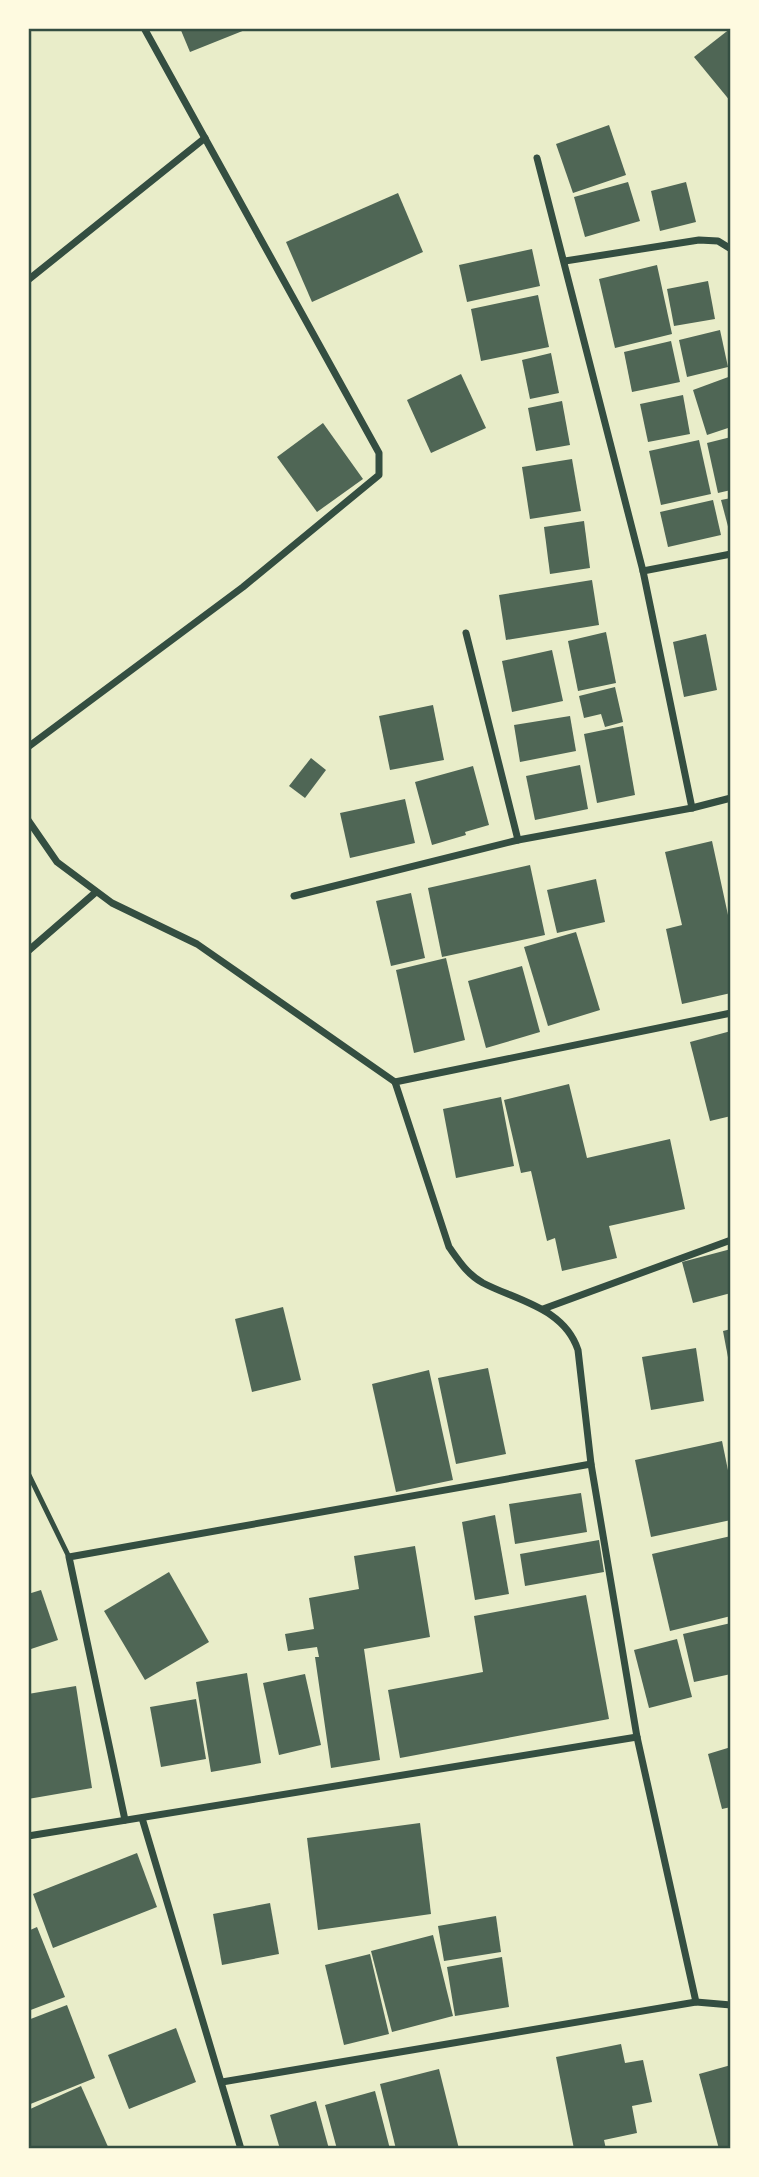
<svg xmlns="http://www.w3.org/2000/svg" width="759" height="2177" font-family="'Work Sans',sans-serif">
	<rect width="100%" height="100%" fill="#e9edc9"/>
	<g fill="#4f6655">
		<polygon points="180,28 250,28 190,52"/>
		<polygon points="731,28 731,102 694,57"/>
		<polygon points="609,125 626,175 573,193 556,144"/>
		<polygon points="628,182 640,221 585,237 574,197"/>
		<polygon points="686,182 696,222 660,231 651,191"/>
		<polygon points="398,193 423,252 312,302 286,242"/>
		<polygon points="532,249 540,286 467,302 459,265"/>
		<polygon points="657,265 672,334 615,348 599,279"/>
		<polygon points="708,281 715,319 674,326 667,289"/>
		<polygon points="538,295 549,347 481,361 471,309"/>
		<polygon points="720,330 728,367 687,377 679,340"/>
		<polygon points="671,341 680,382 632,392 624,352"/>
		<polygon points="551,353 559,393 530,399 522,360"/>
		<polygon points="461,374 486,428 431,453 407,400"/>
		<polygon points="731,376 731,427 707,435 693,390"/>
		<polygon points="683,395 690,434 648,442 640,404"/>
		<polygon points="562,401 570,445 536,451 528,408"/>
		<polygon points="323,423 363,479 317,512 277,457"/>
		<polygon points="731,437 731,490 718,493 707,443"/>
		<polygon points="699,440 711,494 661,505 649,451"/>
		<polygon points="572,459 581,511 530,519 522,467"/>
		<polygon points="731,498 731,534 730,534 721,500"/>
		<polygon points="713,500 721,535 668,547 660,512"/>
		<polygon points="584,521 590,568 550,574 544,527"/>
		<polygon points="592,580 599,625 506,640 499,595"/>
		<polygon points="606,632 616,683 578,691 568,641"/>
		<polygon points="706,634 717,690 684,697 673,642"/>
		<polygon points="552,650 563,701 512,712 502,661"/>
		<polygon points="615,687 623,722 605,727 601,714 584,718 579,696"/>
		<polygon points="433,705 444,760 390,770 379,716"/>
		<polygon points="570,716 576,751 520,762 514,725"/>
		<polygon points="623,726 635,795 597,803 584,734"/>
		<polygon points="311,758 326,770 305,798 289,786"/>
		<polygon points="580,765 588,809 535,820 526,776"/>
		<polygon points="473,766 489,825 465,832 466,835 432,845 415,782"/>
		<polygon points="405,799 415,843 350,858 340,813"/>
		<polygon points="712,841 728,915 731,914 731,993 682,1004 666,929 682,925 665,852"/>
		<polygon points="530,865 545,935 442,957 428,888"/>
		<polygon points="596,879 605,922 557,933 547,890"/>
		<polygon points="411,893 425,958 391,966 376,901"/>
		<polygon points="576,932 600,1010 548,1026 524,947"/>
		<polygon points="446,958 465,1040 414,1053 396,970"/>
		<polygon points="522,966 540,1032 486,1048 468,981"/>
		<polygon points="731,1031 731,1116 710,1121 690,1042"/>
		<polygon points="569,1084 587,1158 670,1139 685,1209 609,1226 617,1258 562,1271 555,1238 547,1241 531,1171 521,1173 504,1100"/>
		<polygon points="501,1097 514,1166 456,1178 443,1109"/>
		<polygon points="731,1249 731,1293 693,1303 682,1262"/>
		<polygon points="283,1307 301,1380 252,1392 235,1319"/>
		<polygon points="731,1329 731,1368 730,1368 723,1331"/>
		<polygon points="696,1348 704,1401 651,1410 642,1357"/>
		<polygon points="488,1368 506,1454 456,1464 438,1378"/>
		<polygon points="429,1370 453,1480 396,1492 372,1384"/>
		<polygon points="722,1441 731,1485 731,1520 651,1537 635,1460"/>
		<polygon points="581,1493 587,1532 515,1544 509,1504"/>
		<polygon points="495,1515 509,1594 475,1600 462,1522"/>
		<polygon points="731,1536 731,1616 670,1631 652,1554"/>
		<polygon points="599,1540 604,1572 525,1586 520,1554"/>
		<polygon points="415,1546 430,1637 364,1649 380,1760 331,1768 315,1657 319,1657 317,1647 288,1651 285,1634 314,1629 309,1598 359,1589 354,1556"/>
		<polygon points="169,1572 209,1642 145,1680 104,1611"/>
		<polygon points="41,1590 58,1640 28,1650 28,1594"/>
		<polygon points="586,1595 609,1719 400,1758 388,1690 483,1672 474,1616"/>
		<polygon points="731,1623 731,1674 694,1682 683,1634"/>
		<polygon points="677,1639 692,1697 649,1708 634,1650"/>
		<polygon points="247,1673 261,1763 211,1772 196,1682"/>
		<polygon points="305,1674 321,1745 279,1755 263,1683"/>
		<polygon points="76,1686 92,1788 28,1799 28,1694"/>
		<polygon points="196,1699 206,1759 161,1767 150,1707"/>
		<polygon points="731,1747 731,1807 722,1809 708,1754"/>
		<polygon points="420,1823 431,1914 318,1930 307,1838"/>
		<polygon points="137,1853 157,1907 53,1948 33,1894"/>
		<polygon points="270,1903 279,1954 222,1965 213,1914"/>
		<polygon points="496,1916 501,1952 444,1961 438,1926"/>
		<polygon points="37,1927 65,1997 28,2011 28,1931"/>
		<polygon points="433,1935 453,2016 392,2032 371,1951"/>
		<polygon points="370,1954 389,2034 344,2045 325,1965"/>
		<polygon points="502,1957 509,2007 455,2016 447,1967"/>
		<polygon points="67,2005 95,2078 28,2105 28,2020"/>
		<polygon points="176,2028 196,2082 129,2109 108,2055"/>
		<polygon points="621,2044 625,2063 643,2060 652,2102 632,2106 637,2133 604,2140 606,2149 574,2149 556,2057"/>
		<polygon points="731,2065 731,2149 719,2149 699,2074"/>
		<polygon points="439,2069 459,2149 396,2149 380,2084"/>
		<polygon points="81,2086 109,2149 28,2149 28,2110"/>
		<polygon points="375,2091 390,2149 337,2149 325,2105"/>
		<polygon points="316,2101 329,2149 280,2149 270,2115"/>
	</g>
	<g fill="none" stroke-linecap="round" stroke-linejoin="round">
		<polyline stroke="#344e41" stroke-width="5" points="28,1473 69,1557"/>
		<g stroke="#344e41" stroke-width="7">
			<polyline points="537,158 643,571 692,808"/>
			<polyline points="565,261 699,240 718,241 731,249"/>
			<polyline points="28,280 205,138"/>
			<polyline points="643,571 731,554"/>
			<polyline points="466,633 518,840"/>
			<polyline points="28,747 243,587 379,475 379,453 144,28"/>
			<path d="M28,820l29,42 55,41 85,41 198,138 54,165c10,14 18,27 34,36 35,18 81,25 95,67l13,114 46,273 59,265 35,3"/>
			<polyline points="294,896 518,840 692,808 731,798"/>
			<polyline points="28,951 96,892"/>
			<polyline points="395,1082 731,1013"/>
			<polyline points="543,1309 731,1240"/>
			<polyline points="142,1818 241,2149"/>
			<polyline points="125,1820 69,1557 591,1464"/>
			<polyline points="28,1836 637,1737"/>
			<polyline points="222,2082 696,2002"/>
		</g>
	</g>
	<rect width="759" height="2177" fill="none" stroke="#fefae0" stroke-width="60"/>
	<rect x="30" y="30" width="699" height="2117" fill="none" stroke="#344e41" stroke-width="2.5"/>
</svg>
